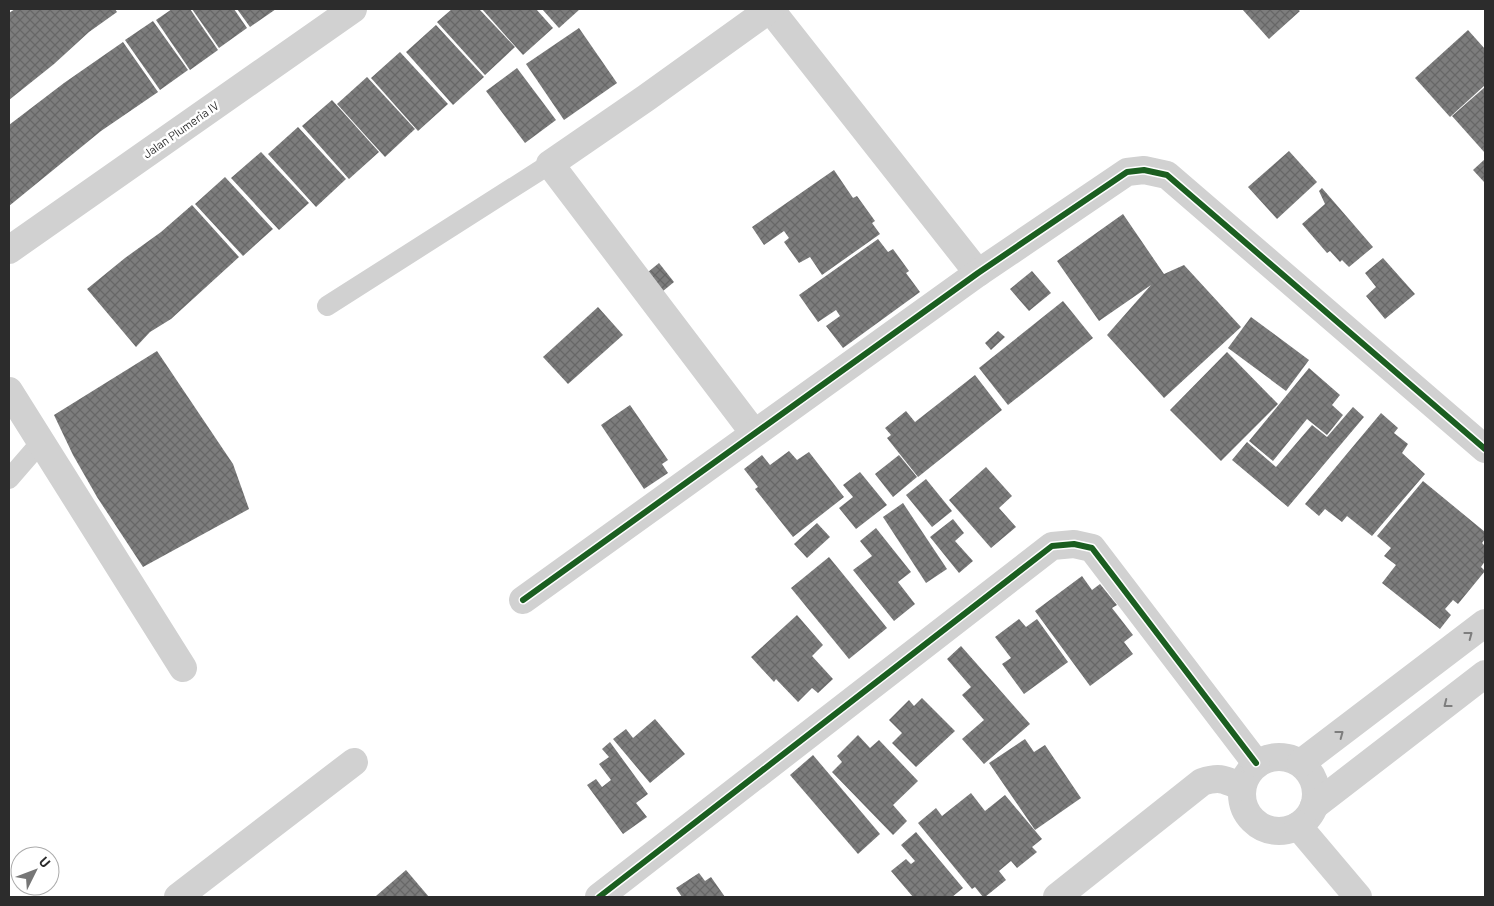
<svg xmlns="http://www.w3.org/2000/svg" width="1494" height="906" font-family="Barlow,sans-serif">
	<defs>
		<pattern id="building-cross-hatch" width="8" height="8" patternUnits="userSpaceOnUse" patternTransform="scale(1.25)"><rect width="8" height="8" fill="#7d7d7d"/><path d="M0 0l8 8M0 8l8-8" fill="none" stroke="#676767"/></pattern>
	</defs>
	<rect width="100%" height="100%" fill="#fff"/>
	<g fill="url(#building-cross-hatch)">
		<polygon points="15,9 115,9 117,12 89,32 54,64 9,100 9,13"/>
		<polygon points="172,9 190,9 218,50 190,70 156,20"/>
		<polygon points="192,9 234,9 247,28 219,48"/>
		<polygon points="237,9 276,9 250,27"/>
		<polygon points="452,9 479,9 515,47 485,75 437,22"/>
		<polygon points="482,9 536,9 553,28 523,55"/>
		<polygon points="542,9 580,9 559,28"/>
		<polygon points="1242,9 1297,9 1300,11 1269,39"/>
		<polygon points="153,21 188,70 160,90 125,40"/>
		<polygon points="436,25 484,77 453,105 406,52"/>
		<polygon points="579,28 617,83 564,120 526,64"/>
		<polygon points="1468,30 1485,49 1485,85 1450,117 1415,78"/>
		<polygon points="123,42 158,92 101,131 9,206 9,125 64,83"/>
		<polygon points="400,52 448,104 418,131 371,78"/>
		<polygon points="517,68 556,120 525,143 486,91"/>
		<polygon points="367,77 415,129 385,157 337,104"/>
		<polygon points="1485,87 1485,153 1452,116"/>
		<polygon points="332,100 379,152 349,179 302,126"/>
		<polygon points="298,127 346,179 316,207 268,154"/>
		<polygon points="1289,151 1317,182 1277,219 1248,187"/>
		<polygon points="261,152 309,203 279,230 231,178"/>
		<polygon points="1485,159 1485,183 1473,170"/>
		<polygon points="834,170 853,198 857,196 875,221 872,223 880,234 822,275 810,257 799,263 784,242 789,238 784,231 764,245 752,227"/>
		<polygon points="225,177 273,229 243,256 195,204"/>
		<polygon points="1322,188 1373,247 1349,267 1342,260 1340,262 1330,251 1327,253 1302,224 1325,204 1319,191"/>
		<polygon points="192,205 239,257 171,319 150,332 136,347 87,289 125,258 161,232"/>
		<polygon points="1123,214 1164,274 1184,265 1241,327 1164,398 1107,335 1151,285 1099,321 1057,261"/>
		<polygon points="878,239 888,252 893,249 909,271 906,273 920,292 843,348 826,326 840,316 836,310 818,322 799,295"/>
		<polygon points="1383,258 1415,294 1385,319 1366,296 1376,287 1365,273"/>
		<polygon points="659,263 674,282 657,296 642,277"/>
		<polygon points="1032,271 1051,293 1029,311 1010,289"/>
		<polygon points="1063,301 1093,338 1008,405 979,368"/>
		<polygon points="598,307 623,335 568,384 543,357"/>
		<polygon points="1251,317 1309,360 1286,391 1228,348"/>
		<polygon points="998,331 1005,337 991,350 985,343"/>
		<polygon points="157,351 233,464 249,509 143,567 97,497 73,455 54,415"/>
		<polygon points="1227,352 1278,404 1221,461 1170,410"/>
		<polygon points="1309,368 1340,395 1332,405 1343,415 1327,435 1307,419 1273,461 1249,441"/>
		<polygon points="975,375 1002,410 918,477 887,438 891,435 885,428 906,411 915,422"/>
		<polygon points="630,405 668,460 662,464 668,473 644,489 601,425"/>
		<polygon points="1353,407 1364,417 1288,507 1232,460 1247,442 1276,467 1312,425 1327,437"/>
		<polygon points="1381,413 1398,428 1394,433 1408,444 1402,453 1425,474 1372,536 1347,516 1342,522 1325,509 1319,516 1305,504"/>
		<polygon points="789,451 797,460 809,452 844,497 793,537 755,489 758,487 744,469 762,455 770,465"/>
		<polygon points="899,455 917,477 893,497 875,474"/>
		<polygon points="986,467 1012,496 999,508 1016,527 991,548 949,500"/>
		<polygon points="860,472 887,505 856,529 839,508 853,497 843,485"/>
		<polygon points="926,479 952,511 932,527 906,495"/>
		<polygon points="1423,481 1485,532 1485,539 1482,543 1485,546 1485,561 1481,567 1485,571 1458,604 1453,600 1445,609 1451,615 1440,629 1382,583 1396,565 1384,556 1391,548 1377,536"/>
		<polygon points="903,503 947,569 926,583 883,517"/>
		<polygon points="953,519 964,533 955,541 973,561 959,573 930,537"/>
		<polygon points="817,523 830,537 807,558 794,544"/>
		<polygon points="876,528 911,572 898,582 915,604 894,621 853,570 872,556 860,541"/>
		<polygon points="829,557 887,628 849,659 791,588"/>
		<polygon points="1082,576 1092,590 1100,584 1117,605 1112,608 1133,635 1124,642 1133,654 1090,686 1035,611"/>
		<polygon points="797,615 823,645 812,656 833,679 818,693 812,688 798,702 776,679 774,682 751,657"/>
		<polygon points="1019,619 1026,627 1037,619 1068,662 1024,694 1002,664 1011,658 995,637"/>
		<polygon points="961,646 1030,724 984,764 962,739 984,720 962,695 971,687 947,659"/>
		<polygon points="922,698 955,731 916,767 892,743 902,733 889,720 909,700 914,706"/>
		<polygon points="655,719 685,754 650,783 613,739 626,729 633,738"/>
		<polygon points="858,735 870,748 879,740 918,781 893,805 907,821 893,835 832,772 842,762 837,756"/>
		<polygon points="1025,739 1034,752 1045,745 1081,798 1035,830 989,763"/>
		<polygon points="610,742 648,794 636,803 647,817 623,834 587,785 596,779 602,787 611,780 599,764 609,757 602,749"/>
		<polygon points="813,755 880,834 858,854 790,775"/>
		<polygon points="971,793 985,811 1005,795 1042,839 1032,847 1037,852 1017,868 1011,861 999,871 1006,880 985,897 983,897 975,887 972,889 918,823 936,808 942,816"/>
		<polygon points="916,832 963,888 952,897 913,897 891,871 906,859 911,864 915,861 901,845"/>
		<polygon points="406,870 429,897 377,897 376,896"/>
		<polygon points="699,873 705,881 711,877 725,897 682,897 676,888"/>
	</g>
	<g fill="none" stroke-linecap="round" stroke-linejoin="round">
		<g stroke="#d1d1d1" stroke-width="20">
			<polyline points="327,306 550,164"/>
			<polyline points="9,479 41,442"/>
		</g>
		<g stroke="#d1d1d1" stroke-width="28">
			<polyline points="770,9 978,273"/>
			<polyline points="9,250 353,9"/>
			<polyline points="9,391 183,668"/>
			<polyline points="754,433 550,164 646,98 770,9"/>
			<polyline points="523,600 978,273 1127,172 1144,170 1167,175 1485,449"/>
			<circle cx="1279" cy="794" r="37"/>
			<polyline points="1301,763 1485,623"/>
			<polyline points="1314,806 1485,674"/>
			<polyline points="1298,826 1358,897"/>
			<polyline points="178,897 354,762"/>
			<polyline points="599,897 1052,546 1074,544 1092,548 1256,763"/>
			<path d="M1057,897l145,-115c19,-6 23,-2 40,5"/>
		</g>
		<g stroke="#fff" stroke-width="9">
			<g id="cycleway">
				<polyline points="523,600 978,273 1127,172 1144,170 1167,175 1485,449"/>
				<polyline points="599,897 1052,546 1074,544 1092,548 1256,763"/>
			</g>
		</g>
		<use href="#cycleway" stroke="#1b5e20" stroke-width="6"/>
	</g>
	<defs><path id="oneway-chevron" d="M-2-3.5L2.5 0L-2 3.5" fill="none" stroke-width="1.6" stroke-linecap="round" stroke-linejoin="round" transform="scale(1.25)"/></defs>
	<g stroke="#7e7e7e">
		<use href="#oneway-chevron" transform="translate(1469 635) rotate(-37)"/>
		<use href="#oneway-chevron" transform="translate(1447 704) rotate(142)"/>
		<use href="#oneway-chevron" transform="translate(1340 734) rotate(-37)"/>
	</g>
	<g text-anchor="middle" stroke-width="5" stroke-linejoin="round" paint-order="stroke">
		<g font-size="12" fill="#2c2c2c" stroke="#fff">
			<text transform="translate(181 130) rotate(-35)" y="4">Jalan Plumeria IV</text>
		</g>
	</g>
	<rect width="1494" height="906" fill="none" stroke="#2c2c2c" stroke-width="20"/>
	<g transform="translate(35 871) rotate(48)"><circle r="24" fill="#ffffff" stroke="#ababab"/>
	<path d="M0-4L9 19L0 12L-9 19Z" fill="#767676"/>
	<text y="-8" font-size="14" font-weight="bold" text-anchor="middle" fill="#2c2c2c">U</text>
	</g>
</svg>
